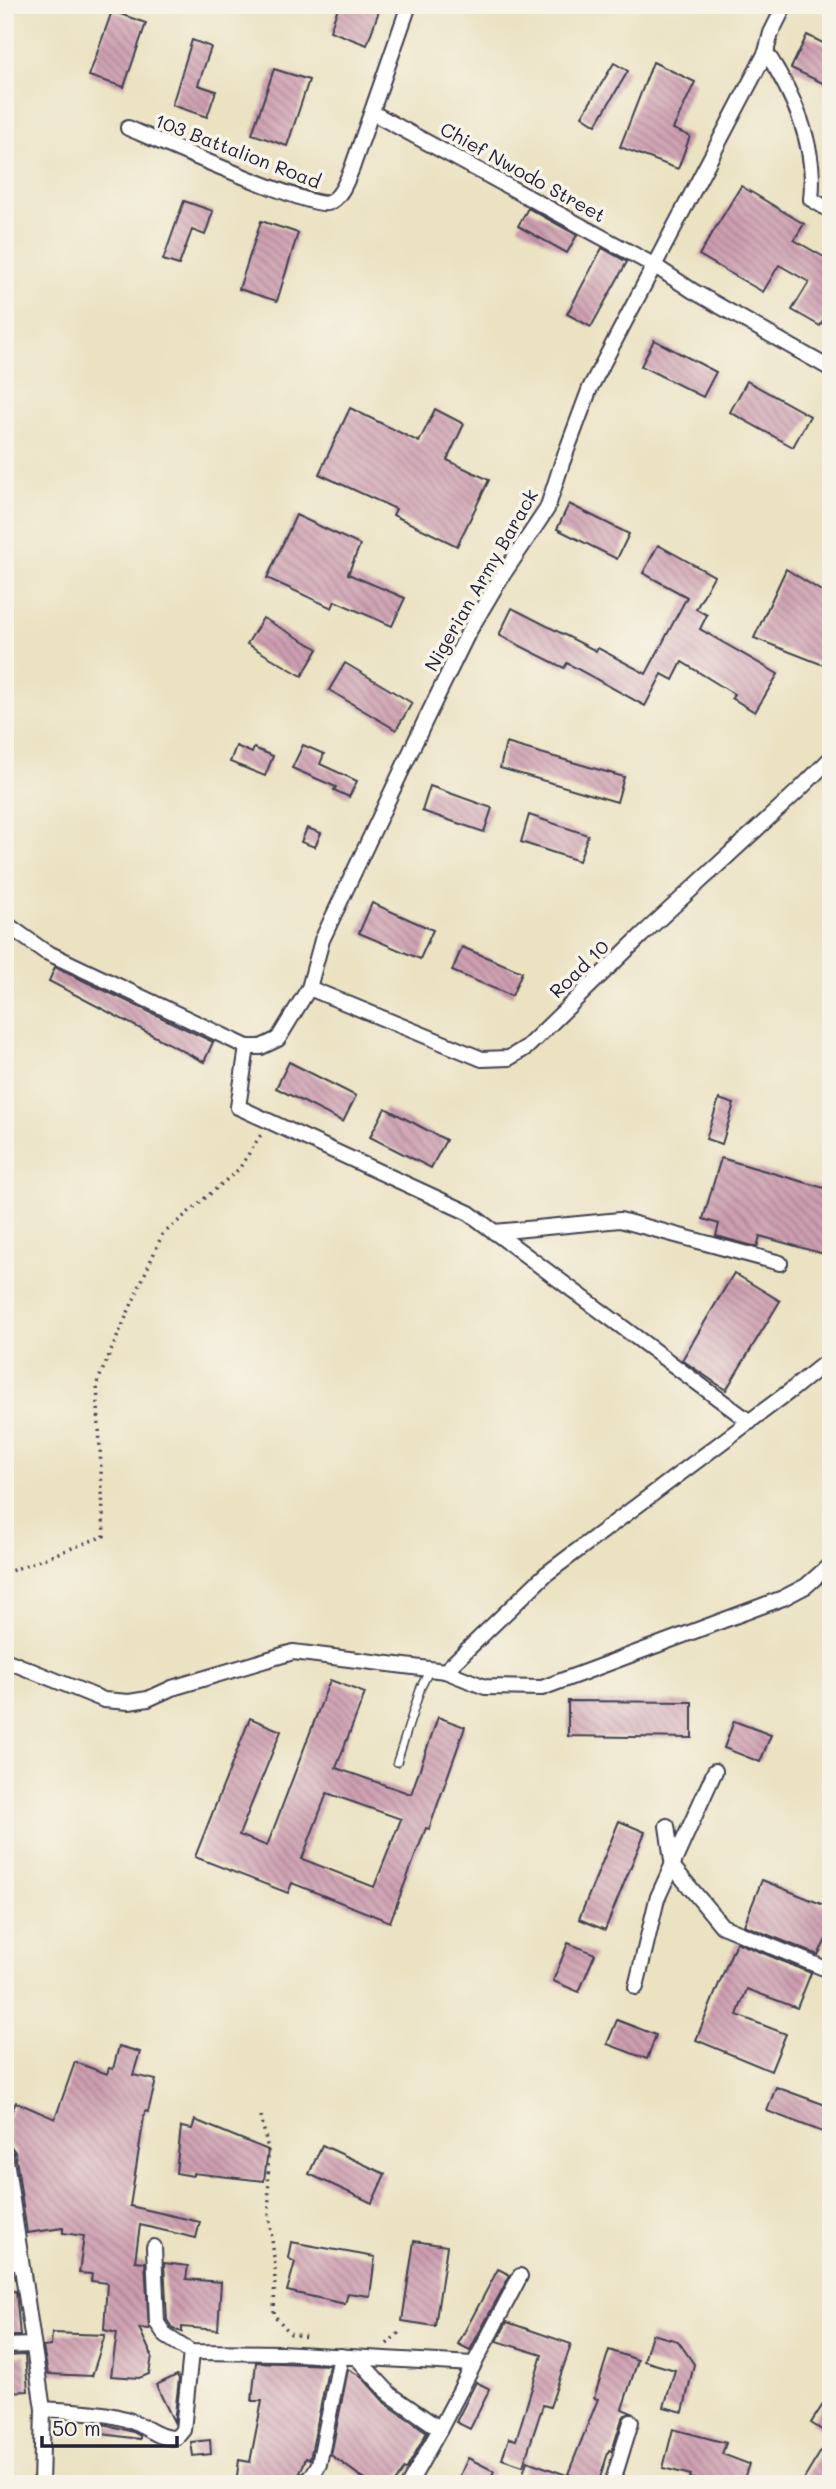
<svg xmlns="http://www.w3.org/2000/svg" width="836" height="2489" font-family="Mali,sans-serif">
	<defs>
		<pattern id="building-back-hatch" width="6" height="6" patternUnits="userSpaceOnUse" patternTransform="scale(1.75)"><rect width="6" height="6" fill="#cd9eb0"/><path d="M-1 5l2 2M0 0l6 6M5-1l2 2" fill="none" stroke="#a68090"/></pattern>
	</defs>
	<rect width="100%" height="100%" fill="#f7f3e8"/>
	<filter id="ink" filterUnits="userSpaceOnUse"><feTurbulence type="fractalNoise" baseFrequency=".0143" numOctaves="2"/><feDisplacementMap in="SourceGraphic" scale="14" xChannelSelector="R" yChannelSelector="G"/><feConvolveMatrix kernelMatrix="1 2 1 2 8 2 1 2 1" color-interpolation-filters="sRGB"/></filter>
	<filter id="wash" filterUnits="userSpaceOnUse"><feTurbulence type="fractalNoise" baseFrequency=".00686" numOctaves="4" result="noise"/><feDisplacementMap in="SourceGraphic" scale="28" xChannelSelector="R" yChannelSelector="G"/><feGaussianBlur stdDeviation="1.57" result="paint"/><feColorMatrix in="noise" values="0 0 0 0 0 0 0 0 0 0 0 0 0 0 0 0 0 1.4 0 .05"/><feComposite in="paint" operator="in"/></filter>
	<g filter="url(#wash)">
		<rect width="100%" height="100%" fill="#ebe2c2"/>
		<g id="blocks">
			<g fill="url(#building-back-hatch)" fill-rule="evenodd">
				<polygon points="339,5 381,5 367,45 330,31"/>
				<polygon points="112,11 146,23 124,87 89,76"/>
				<polygon points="807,35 831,47 831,87 791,68"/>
				<polygon points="192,40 211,47 198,85 216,91 207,117 172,105"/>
				<polygon points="653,62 695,82 673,129 690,136 678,169 620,147"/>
				<polygon points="614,63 628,71 596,125 582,116"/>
				<polygon points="274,69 309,80 287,146 252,134"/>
				<polygon points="741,186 804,224 794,240 831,261 831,306 820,326 792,310 809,282 779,265 763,292 699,255"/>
				<polygon points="184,201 213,211 205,235 192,230 179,265 163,260"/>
				<polygon points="528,208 577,235 567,253 518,226"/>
				<polygon points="261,221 298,233 277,301 239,289"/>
				<polygon points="602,248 627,262 591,327 567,314"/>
				<polygon points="654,340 716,372 703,397 641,366"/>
				<polygon points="747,381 810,416 793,447 730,412"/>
				<polygon points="350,408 419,442 435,409 464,424 447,460 489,480 457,546 393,515 396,509 319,474"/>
				<polygon points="569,504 629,534 617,559 557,529"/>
				<polygon points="296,515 360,545 348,574 405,598 392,626 335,601 332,608 267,578"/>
				<polygon points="658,545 714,576 696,609 707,615 700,629 778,674 755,712 732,698 734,694 682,662 673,680 662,674 645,706 567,663 564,668 499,635 512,608 596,651 598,648 646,674 687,597 643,573"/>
				<polygon points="786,569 831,597 831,668 754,638"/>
				<polygon points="263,618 318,649 302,676 247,644"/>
				<polygon points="345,663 412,703 396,730 329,690"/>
				<polygon points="506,743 624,777 617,802 500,768"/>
				<polygon points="303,745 324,754 320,764 357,781 349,797 334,790 336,787 292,768"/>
				<polygon points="236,746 252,753 254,748 273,756 265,776 230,762"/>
				<polygon points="430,786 492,808 484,832 422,811"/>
				<polygon points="529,815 588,835 579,861 521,842"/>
				<polygon points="307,828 321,833 315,847 301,842"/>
				<polygon points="372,903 433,930 420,959 359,933"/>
				<polygon points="462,947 522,972 512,996 452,971"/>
				<polygon points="55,967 213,1042 204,1062 49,981"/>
				<polygon points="289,1062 356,1096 343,1122 276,1088"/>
				<polygon points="719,1099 734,1104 722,1144 706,1139"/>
				<polygon points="385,1108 446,1140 431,1168 370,1137"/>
				<polygon points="721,1158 831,1190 831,1256 760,1236 757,1247 716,1236 719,1224 703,1219"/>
				<polygon points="734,1273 780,1301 726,1390 682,1360"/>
				<path d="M330,1680l35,13 -29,75 75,26 27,-77 27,10 -36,102 -3,-1 -36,94 -98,-39 -4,10 -93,-36 55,-139 31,13 -42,104 28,11zM327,1793l74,26 -27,68 -72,-28z"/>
				<polygon points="568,1701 692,1702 692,1738 568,1736"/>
				<polygon points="734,1721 771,1735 760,1762 724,1748"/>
				<polygon points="619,1821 645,1832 605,1930 579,1919"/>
				<polygon points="762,1880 831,1908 831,1930 818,1955 744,1925"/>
				<polygon points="736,1942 811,1973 797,2008 747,1989 737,2015 786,2034 771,2071 696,2040"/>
				<polygon points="568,1943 595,1954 579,1992 553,1981"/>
				<polygon points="617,2020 656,2035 647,2059 607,2044"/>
				<polygon points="119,2046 140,2052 133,2075 156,2080 148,2112 145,2111 130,2206 200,2222 196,2238 140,2225 135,2261 145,2262 149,2329 139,2328 152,2356 149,2374 139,2378 111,2376 117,2333 104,2330 107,2283 91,2281 92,2274 79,2273 84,2236 63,2233 63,2228 27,2233 15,2152 10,2145 8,2119 16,2102 55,2119 75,2062 107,2074 109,2068 113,2069"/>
				<polygon points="776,2087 831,2107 831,2135 767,2111"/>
				<polygon points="195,2120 268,2150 264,2181 193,2173 193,2176 176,2173 181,2127 192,2129"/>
				<polygon points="322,2145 385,2174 372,2203 309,2174"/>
				<polygon points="414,2241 447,2246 435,2326 402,2321"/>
				<polygon points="291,2242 375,2257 370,2296 348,2293 345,2304 287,2291 295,2262 288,2258"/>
				<polygon points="164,2263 188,2266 186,2279 221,2282 218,2330 182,2327 182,2332 173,2329 167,2320"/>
				<polygon points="498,2269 510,2275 470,2350 458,2344"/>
				<polygon points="16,2291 20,2336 5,2336 5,2292"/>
				<polygon points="507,2322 571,2344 550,2407 543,2405 523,2466 502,2459 509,2438 516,2440 542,2355 497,2341"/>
				<polygon points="52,2333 105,2335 92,2376 48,2374 43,2347 51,2346"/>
				<polygon points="652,2334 678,2341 694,2364 683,2412 664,2407 675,2370 644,2361"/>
				<polygon points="609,2350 638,2360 622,2409 632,2413 625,2415 622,2419 612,2451 609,2450 598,2484 596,2484 568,2474 598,2399 594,2398"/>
				<polygon points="25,2355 28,2391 5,2392 5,2356"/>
				<polygon points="256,2362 329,2365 310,2459 306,2458 300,2473 292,2478 290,2484 236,2484 239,2460 250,2462 262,2401 252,2401"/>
				<polygon points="348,2369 362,2377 385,2403 427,2432 406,2470 404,2469 394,2484 371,2484 331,2455"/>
				<polygon points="177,2375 179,2379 174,2422 156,2385"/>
				<polygon points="476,2382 490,2389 470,2429 456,2422"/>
				<polygon points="831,2392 831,2424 825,2432 811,2423"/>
				<polygon points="104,2424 133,2432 140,2436 140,2439 102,2434"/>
				<polygon points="673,2429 726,2443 722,2454 749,2464 742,2484 708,2484 690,2478 691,2475 663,2468"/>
				<polygon points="210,2440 211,2454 193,2456 191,2442"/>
				<polygon points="821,2451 831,2457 831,2484 801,2484"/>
				<polygon points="468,2458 494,2471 488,2484 456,2484"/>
				<polygon points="527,2461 586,2482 586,2484 543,2484 522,2477"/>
			</g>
		</g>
	</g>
	<g filter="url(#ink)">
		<use href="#blocks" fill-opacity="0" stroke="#403f4f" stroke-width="2"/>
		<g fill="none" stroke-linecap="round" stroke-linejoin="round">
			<g stroke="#403f4f" stroke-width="10">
				<polyline id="lane" points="397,1762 421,1687 430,1669"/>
			</g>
			<g stroke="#403f4f" stroke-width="18">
				<g id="street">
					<path d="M766,52c28,43 51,95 45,147l20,12"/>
					<polyline points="373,113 655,266 693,291 831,369"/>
					<path d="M128,128c26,11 185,81 200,75 13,-5 19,-23 24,-35l57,-163"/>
					<polyline points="5,923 44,951 247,1047 261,1047 278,1039 309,988 322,940 425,721 468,633 500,579 547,509 562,463 590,388 766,52 771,33 785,5"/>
					<polyline points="309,988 482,1059 509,1058 527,1047 642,935 799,790 831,758"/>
					<polyline points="247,1047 238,1107 469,1213 750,1422"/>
					<polyline points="494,1232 620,1220 780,1263"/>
					<polyline points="5,1660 104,1700 129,1702 148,1699 172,1688 293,1652 445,1671 485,1687 542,1688 783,1598 806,1586 831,1564"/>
					<polyline points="445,1671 546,1574 790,1391 831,1358"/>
					<polyline points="667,1826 673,1867 722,1926 831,1971"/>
					<polyline points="636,1987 657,1899 715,1771"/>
					<polyline points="5,2153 43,2409 41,2484"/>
					<polyline points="154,2247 157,2323 166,2336 191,2352 280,2353 473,2364"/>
					<polyline points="5,2262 20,2262"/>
					<polyline points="5,2346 33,2345"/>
					<polyline points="357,2358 391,2395 440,2429"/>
					<path d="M43,2409c28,2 61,2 88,12 15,5 30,20 46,16l6,-7 8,-78"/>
					<polyline points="300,2484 311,2478 319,2464 341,2356"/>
					<polyline points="409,2484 440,2429 520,2276"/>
					<polyline points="612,2484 631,2422"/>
				</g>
			</g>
			<g stroke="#403f4f" stroke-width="3.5" stroke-dasharray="2 5" stroke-linecap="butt">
				<polyline points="5,1573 104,1536 97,1383 162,1235 239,1169 262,1133"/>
				<polyline points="261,2116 268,2150 269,2213 275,2266 274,2315 291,2334 308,2337"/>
				<polyline points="387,2344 402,2330"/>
			</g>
			<use href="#lane" stroke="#fff" stroke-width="7"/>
			<use href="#street" stroke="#fff" stroke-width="14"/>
		</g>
	</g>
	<g text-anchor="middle" stroke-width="7" stroke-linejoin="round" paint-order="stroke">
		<g font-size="19" fill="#22223b" stroke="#f7f3e8">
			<text transform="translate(238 151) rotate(21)" y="7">103 Battalion Road</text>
			<text transform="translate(523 172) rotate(29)" y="7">Chief Nwodo Street</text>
			<text transform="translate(481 580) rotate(-60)" y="7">Nigerian Army Barack</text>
			<text transform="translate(579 969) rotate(-44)" y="7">Road 10</text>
		</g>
	</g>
	<rect width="836" height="2489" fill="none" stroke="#f7f3e8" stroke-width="28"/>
	<path d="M42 2436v10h135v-10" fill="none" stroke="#22223b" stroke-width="3.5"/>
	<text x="52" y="2436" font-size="21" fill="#22223b" stroke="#f7f3e8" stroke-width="5" paint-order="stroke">50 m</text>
</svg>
